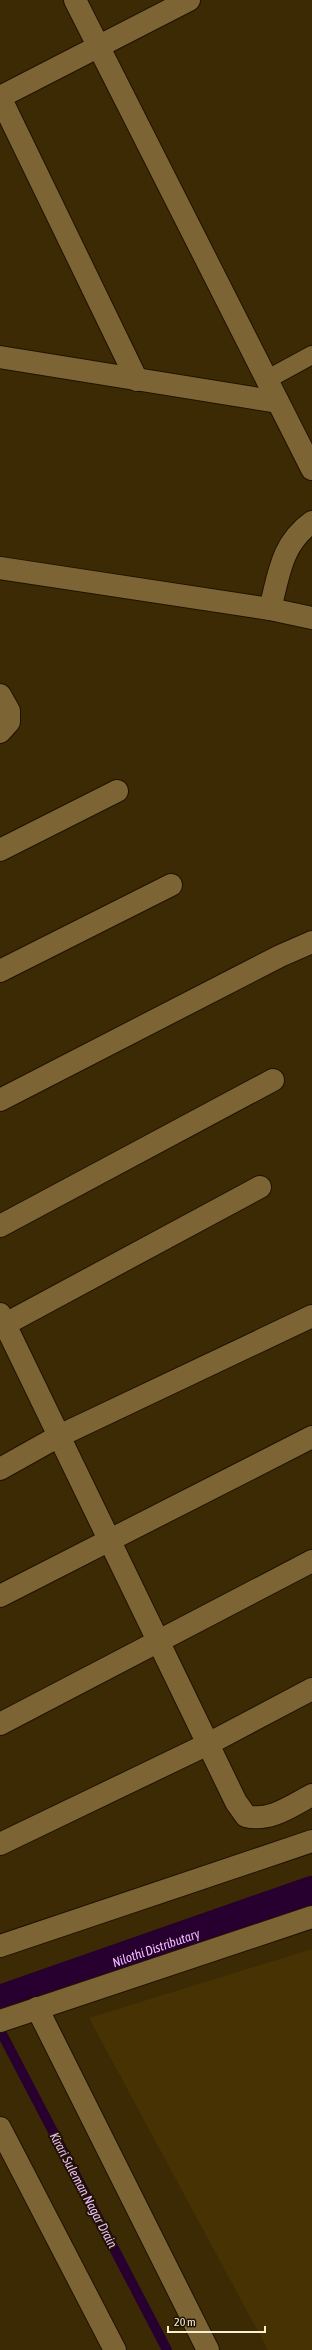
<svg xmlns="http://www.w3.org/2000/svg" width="312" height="2350" font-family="'Asap Condensed',sans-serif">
	<rect width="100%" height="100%" fill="#3c2a04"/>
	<polygon fill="#473204" points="312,1949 312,2350 268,2350 89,2018"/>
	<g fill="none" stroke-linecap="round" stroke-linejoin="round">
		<polyline stroke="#27002f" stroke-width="10" points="0,2030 167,2350"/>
		<path stroke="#27002f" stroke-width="34" id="s1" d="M0,2002l312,-109"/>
		<g stroke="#1f1300" stroke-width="20">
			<polyline id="lane" points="266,380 312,355"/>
		</g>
		<g stroke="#1f1300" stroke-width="24">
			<g id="street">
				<polyline points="75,0 312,469"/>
				<polyline points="0,97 137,380"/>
				<polyline points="0,97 189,0"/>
				<polyline points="0,357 278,402"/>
				<polyline points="0,568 270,609 312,618"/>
				<path d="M270,609c9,-34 11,-65 42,-87"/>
				<polyline points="0,695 9,711 9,722 0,732"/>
				<polyline points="0,850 117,791"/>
				<polyline points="0,971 171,885"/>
				<polyline points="0,1100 280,956 312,942"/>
				<polyline points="0,1226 273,1080"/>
				<path d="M0,1314l236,488 10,14c24,6 45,-10 66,-21"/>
				<polyline points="0,1327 260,1187"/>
				<polyline points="0,1469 59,1436 312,1316"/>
				<polyline points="0,1596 312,1437"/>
				<polyline points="0,1724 312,1561"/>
				<polyline points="0,1844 208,1744 312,1689"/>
				<polyline points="37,2008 208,2350"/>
				<polyline points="0,2128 115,2350"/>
			</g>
		</g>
		<g stroke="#1f1300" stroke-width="24">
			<g id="secondary">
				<polyline points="0,1946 312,1841"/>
				<polyline points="0,2021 312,1917"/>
			</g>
		</g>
		<use href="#lane" stroke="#7d6435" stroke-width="18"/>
		<use href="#street" stroke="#7d6435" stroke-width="22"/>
		<use href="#secondary" stroke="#7d6435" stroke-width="22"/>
	</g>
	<g text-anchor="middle" stroke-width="4" stroke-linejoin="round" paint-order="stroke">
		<g font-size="13" font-style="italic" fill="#f2bcfc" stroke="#1e1402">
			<text dy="5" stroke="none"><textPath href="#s1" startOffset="165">Nilothi Distributary</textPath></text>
			<text transform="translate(84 2190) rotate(62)" y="5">Kirari Suleman Nagar Drain</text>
		</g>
	</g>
	<path d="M168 2326v6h97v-6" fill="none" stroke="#fbedd4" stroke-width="2"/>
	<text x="174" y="2326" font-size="12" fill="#fbedd4" stroke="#1e1402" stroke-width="3" paint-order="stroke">20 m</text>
</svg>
